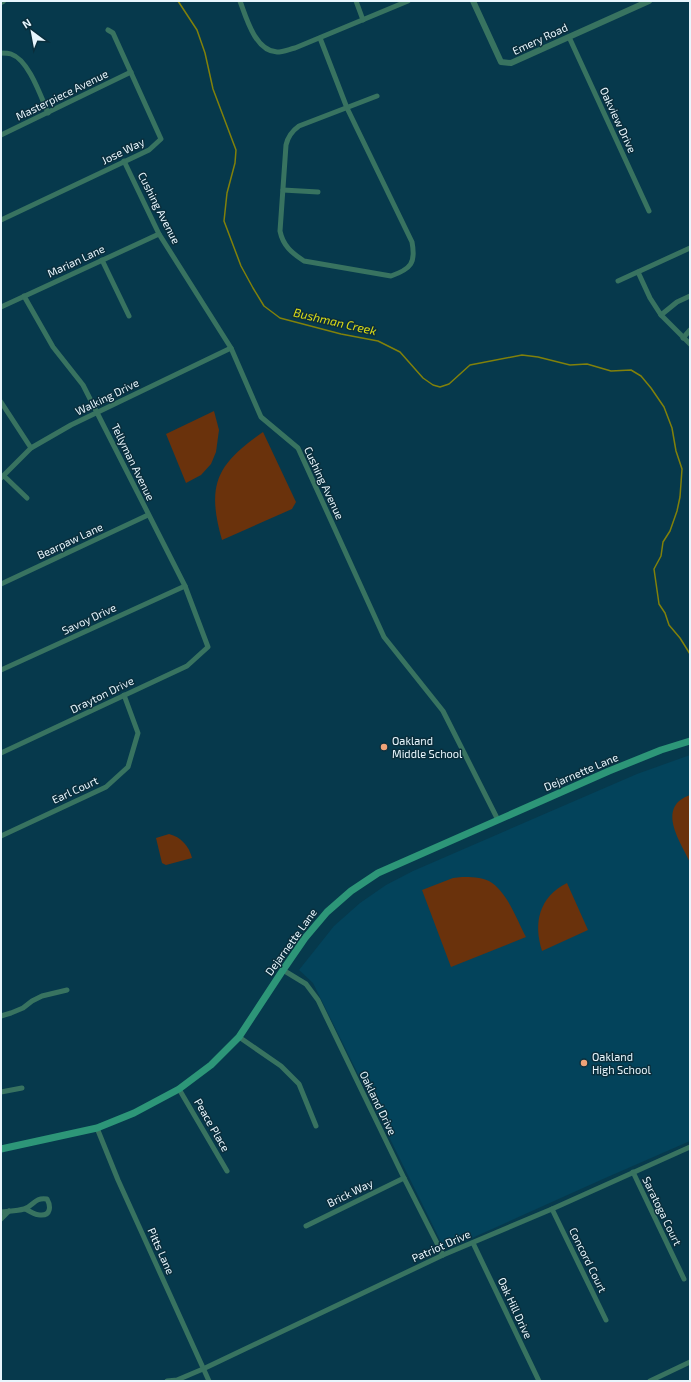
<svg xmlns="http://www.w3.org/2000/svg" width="691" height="1382" font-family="'Exo 2',sans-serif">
	<rect width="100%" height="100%" fill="#06394c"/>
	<polygon fill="#03435b" points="690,755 690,1141 603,1179 452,1247 447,1248 442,1244 313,983 299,970 334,926 360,903 386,885 413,871 637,774"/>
	<g fill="#6a320c">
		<polygon points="214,411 219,430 216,452 211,464 201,475 186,483 166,434"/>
		<path d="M263,432l33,70 -4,7 -70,31c-16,-56 -5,-76 41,-108z"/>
		<path d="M690,795v67c-10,-21 -34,-55 0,-67z"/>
		<path d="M169,834c12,3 20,12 23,24l-26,7 -4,-2 -6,-25z"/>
		<path d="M462,877c8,0 19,0 27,4 18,10 28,39 37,56l-75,30 -29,-77 31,-12z"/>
		<path d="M567,883l21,47 -46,21c-9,-28 -3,-54 25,-68z"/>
	</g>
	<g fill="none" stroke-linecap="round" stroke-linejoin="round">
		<polyline stroke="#81810b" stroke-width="1.5" points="178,1 197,30 205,53 213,89 236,150 235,163 227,193 224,221 241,266 253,288 264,306 280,318 341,334 378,341 400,352 423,378 433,385 440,387 449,384 470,365 522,355 538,357 570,365 587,364 611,371 631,370 641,376 651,388 664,407 672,428 676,451 682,469 680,497 677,511 670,531 663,542 661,556 654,569 659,604 665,613 669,625 680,638 690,654"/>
		<g stroke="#387360" stroke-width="5">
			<path d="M240,1c6,16 15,50 37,51 6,0 13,-3 18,-4l113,-47"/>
			<polyline points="356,1 363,20"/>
			<polyline points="569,37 649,211"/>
			<path d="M320,38l27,70 65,134c4,21 -1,27 -21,34l-87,-15c-12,-8 -21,-15 -24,-30l6,-86c2,-9 6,-14 13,-19l78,-30"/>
			<path d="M1,53c3,0 7,0 10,1 18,6 30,43 37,59"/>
			<polyline points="1,135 131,72"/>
			<polyline points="124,161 159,234 231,348 261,417 298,448 384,637 443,711 498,820"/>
			<polyline points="283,190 318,192"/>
			<polyline points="1,220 149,150 161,139 113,33 108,30"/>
			<polyline points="102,260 129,316"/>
			<polyline points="638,272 650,298 661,315 677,302 690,296"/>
			<polyline points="618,281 690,248"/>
			<polyline points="1,307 159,234"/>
			<polyline points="661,315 690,344"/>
			<polyline points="683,338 690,330"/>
			<polyline points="1,402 31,448"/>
			<polyline points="4,476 27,498"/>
			<polyline points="1,478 31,448 71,425 231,348"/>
			<polyline points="1,584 148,515"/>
			<polyline points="1,670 185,586"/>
			<polyline points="1,753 187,666 208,647 185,586 83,385 53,347 24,296"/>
			<polyline points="1,836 106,787 128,767 138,733 124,695"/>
			<polyline points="283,970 306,984 318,1000 404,1178 443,1255"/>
			<polyline points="1,1016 11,1013 23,1008 32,1001 42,996 67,990"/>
			<polyline points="239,1037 281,1066 299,1084 316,1126"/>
			<polyline points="179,1089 227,1171"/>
			<polyline points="1,1092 22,1088"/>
			<polyline points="97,1128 118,1180 209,1381"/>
			<polyline points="633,1172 684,1279"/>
			<polyline points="552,1209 606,1320"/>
			<path d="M1,1212c7,-1 16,-1 23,-3 10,-3 10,-12 23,-10 4,7 4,17 -7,16 -5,0 -10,-4 -15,-6"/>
			<polyline points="1,1219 9,1211"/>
			<polyline points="306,1226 404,1178"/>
			<polyline points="473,1243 539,1381"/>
			<polyline points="167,1381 177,1380 203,1369 443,1255 552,1209 690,1147"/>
			<polyline points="650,1381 690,1362"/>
		</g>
		<g stroke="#387360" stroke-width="6">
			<polyline points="473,1 501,62 511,63 649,1"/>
			<polyline points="1,2 3,1"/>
		</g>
		<polyline stroke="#2d9678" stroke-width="7" points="1,1149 97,1128 134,1113 179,1089 211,1065 239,1037 283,970 305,938 327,912 351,891 378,873 609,771 661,750 690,741"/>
	</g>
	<g fill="#efa378" stroke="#0a2e3c" stroke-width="1.5">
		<circle cx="384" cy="747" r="4"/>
		<circle cx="584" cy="1063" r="4"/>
	</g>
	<g text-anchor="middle" stroke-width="3" stroke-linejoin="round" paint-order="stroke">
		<g font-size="11" fill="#e8f6fd" stroke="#0a2e3c">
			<text transform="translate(540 39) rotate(-25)" y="4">Emery Road</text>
			<text transform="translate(62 95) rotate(-26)" y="4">Masterpiece Avenue</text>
			<text transform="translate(618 120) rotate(65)" y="4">Oakview Drive</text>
			<text transform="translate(123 151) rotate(-26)" y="4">Jose Way</text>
			<text transform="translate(159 208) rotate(63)" y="4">Cushing Avenue</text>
			<text transform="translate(76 261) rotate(-25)" y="4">Marian Lane</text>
			<text transform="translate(107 397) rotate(-26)" y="4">Walking Drive</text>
			<text transform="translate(133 462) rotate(64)" y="4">Tellyman Avenue</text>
			<text transform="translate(324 483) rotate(65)" y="4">Cushing Avenue</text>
			<text transform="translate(70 541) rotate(-25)" y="4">Bearpaw Lane</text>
			<text transform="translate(89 619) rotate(-25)" y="4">Savoy Drive</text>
			<text transform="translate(102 695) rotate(-26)" y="4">Drayton Drive</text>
			<text transform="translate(581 772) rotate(-23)" y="4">Dejarnette Lane</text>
			<text transform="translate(75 790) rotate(-25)" y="4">Earl Court</text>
			<text transform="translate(291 942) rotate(-54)" y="4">Dejarnette Lane</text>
			<text transform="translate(378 1103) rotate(64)" y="4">Oakland Drive</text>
			<text transform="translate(212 1125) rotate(60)" y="4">Peace Place</text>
			<text transform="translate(350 1193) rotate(-26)" y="4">Brick Way</text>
			<text transform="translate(662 1211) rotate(64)" y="4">Saratoga Court</text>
			<text transform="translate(441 1246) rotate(-24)" y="4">Patriot Drive</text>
			<text transform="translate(161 1251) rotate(66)" y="4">Pitts Lane</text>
			<text transform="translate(588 1260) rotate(64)" y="4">Concord Court</text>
			<text transform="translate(515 1308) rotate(65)" y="4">Oak Hill Drive</text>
		</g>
		<g font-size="11" fill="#e8f6fd" stroke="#0a2e3c" text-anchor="start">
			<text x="392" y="745">Oakland<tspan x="392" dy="13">Middle School</tspan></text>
			<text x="592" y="1061">Oakland<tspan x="592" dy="13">High School</tspan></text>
		</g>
		<g font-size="12" font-style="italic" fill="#dcdc16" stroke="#0a2e3c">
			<text transform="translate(335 322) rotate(13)" y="4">Bushman Creek</text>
		</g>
	</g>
	<rect width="691" height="1382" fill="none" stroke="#e8f6fd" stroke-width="4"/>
	<g transform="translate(32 32) rotate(328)" stroke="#0a2e3c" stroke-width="3" paint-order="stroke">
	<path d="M0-3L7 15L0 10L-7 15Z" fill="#e8f6fd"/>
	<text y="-6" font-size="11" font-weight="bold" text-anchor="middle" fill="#e8f6fd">N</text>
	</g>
</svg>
